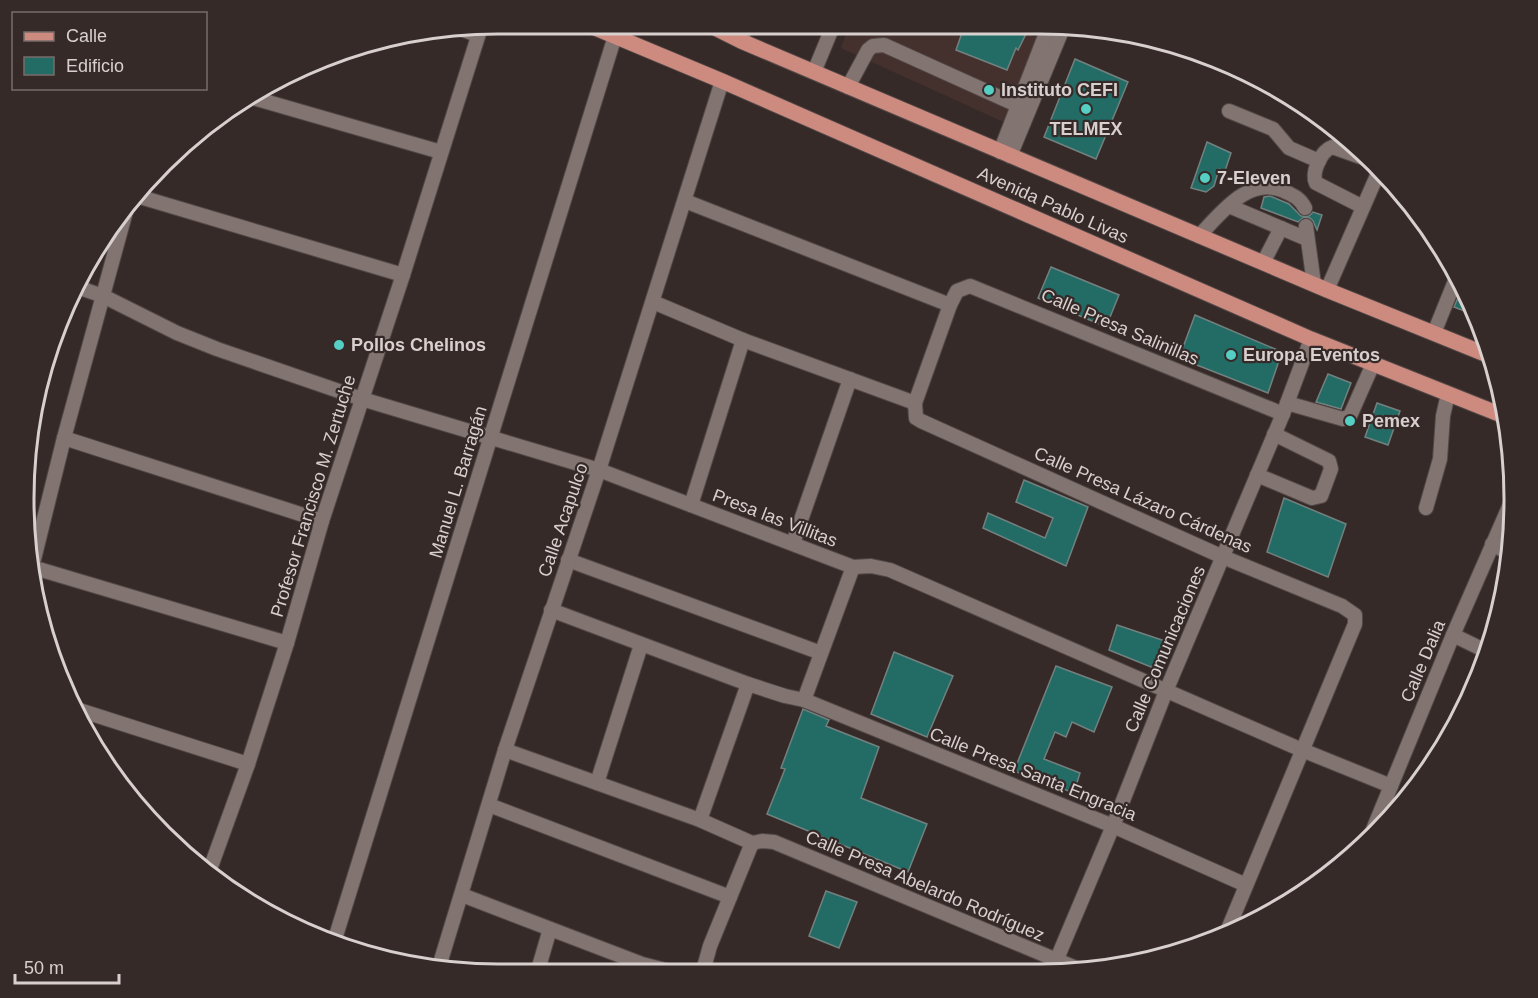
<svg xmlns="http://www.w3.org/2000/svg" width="1538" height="998" font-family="Arial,sans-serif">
	<rect width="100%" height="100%" fill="#362a28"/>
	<polygon fill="#44312e" points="849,26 1068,28 1028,133 841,48"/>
	<g fill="#236c66" stroke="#72817f" stroke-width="1.5">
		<polygon points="964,27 1029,28 1018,50 1016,48 1007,70 956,50"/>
		<polygon points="1075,59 1128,82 1096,159 1044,137"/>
		<polygon points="1207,142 1231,153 1225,171 1219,169 1214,186 1206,192 1191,188"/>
		<polygon points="1270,196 1289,204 1301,216 1309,216 1313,212 1322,215 1317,230 1313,221 1310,218 1304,217 1298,222 1261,208 1264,197"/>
		<polygon points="1051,267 1119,295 1106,327 1038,298"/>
		<polygon points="1463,286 1465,289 1475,315 1454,307"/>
		<polygon points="1195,315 1282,352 1268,393 1179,358"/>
		<polygon points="1328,374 1351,383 1341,409 1316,402"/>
		<polygon points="1377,403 1400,411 1388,445 1365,437"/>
		<polygon points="1024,480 1088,507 1066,566 983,528 988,513 1045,538 1053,518 1016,502"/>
		<polygon points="1284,498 1346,524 1328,577 1267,552"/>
		<polygon points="1117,625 1165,641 1156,669 1109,650"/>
		<polygon points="894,652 953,676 927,737 871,714"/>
		<polygon points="1056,666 1112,687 1094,732 1072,722 1066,737 1055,732 1044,759 1080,773 1074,793 1014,771"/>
		<polygon points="803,709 829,720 826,726 879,747 861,798 927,824 908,872 767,814 785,769 781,768"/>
		<polygon points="826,891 857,902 839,948 809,936"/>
	</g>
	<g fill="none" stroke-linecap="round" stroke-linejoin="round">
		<g stroke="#524846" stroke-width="16">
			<g id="minor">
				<polyline points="463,30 478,35"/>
				<polyline points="741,41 746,26"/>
				<polyline points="814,72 833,26"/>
				<polyline points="848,87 868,50 873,46 884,45 1028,110"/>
				<polyline points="250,97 441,152"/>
				<polyline points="1229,111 1273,129 1289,148 1319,161"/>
				<polyline points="1000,152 1048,28"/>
				<polyline points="1010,156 1063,28"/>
				<polyline points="137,196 403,275"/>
				<polyline points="685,201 950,305"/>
				<polyline points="1229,206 1307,239"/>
				<path d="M1363,207l-47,-24c-5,-10 5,-32 16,-36l37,13"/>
				<polyline points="1306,226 1314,284"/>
				<path d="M1199,236c22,-23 50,-61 85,-45 10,5 16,7 21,17"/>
				<polyline points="1263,263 1281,228"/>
				<polyline points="77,287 103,296 177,333 217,349 362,399 599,470 853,567 871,566 890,570 1302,750 1391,786"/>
				<polyline points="1327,290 1379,171"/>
				<polyline points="653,302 743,340 915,403"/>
				<polyline points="1434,333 1457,276"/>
				<polyline points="1287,403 1343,419 1350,416 1373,364"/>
				<polyline points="64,438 322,521"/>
				<polyline points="1257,475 1312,498 1321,496 1331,469 1329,461 1274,434"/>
				<polyline points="691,505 743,340"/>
				<polyline points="1426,508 1440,459 1443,416 1448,394"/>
				<polyline points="793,543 850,379"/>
				<polyline points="1492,544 1510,554"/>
				<polyline points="34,559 64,438 128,204"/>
				<polyline points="568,560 821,653"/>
				<polyline points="35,568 287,643"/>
				<polyline points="551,610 748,684 785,696 804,700 1113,826 1246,885"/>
				<polyline points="1453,635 1488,652"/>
				<polyline points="804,700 853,567"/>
				<polyline points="76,709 248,764"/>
				<polyline points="505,750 700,820 752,843"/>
				<polyline points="597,783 641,645"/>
				<polyline points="489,805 730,897"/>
				<polyline points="700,820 748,684"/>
				<polyline points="1370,837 1453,635 1512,500"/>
				<polyline points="752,843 762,841 774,842 1083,971"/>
				<polyline points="209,872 248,764 287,643 322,521 403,275 481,27"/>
				<polyline points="462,895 642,964 669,971"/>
				<polyline points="1226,934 1355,624 1355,615 1342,606 1223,557 921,421 916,418 915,403 950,305 957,291 970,286 1283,414"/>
				<polyline points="335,939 615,36"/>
				<polyline points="438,970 505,750 599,470 722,81"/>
				<polyline points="538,970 550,929"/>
				<polyline points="703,971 710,946 752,843"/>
				<polyline points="1051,973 1113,826 1166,691 1283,414 1311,339"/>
			</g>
		</g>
		<g stroke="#524846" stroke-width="17">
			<g id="major">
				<polyline points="588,25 722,81 1311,339 1504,416"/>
				<polyline points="709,25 741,41 1327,290 1490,356"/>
			</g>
		</g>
		<use href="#minor" stroke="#827471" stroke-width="14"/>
		<use href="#major" stroke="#cd8b80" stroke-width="15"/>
	</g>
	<g fill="#55cec4" stroke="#362a28" stroke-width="2">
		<circle cx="989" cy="90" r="6"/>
		<circle cx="1086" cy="109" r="6"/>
		<circle cx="1205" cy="178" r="6"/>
		<circle cx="339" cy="345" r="6"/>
		<circle cx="1231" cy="355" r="6"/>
		<circle cx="1350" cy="421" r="6"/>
	</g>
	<g text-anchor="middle" stroke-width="4.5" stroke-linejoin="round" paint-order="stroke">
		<g font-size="18" font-weight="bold" fill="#d8d0ce" stroke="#362a28" text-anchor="start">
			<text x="1001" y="96">Instituto CEFI</text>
			<text x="1086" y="135" text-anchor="middle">TELMEX</text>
			<text x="1217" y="184">7-Eleven</text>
			<text x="351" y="351">Pollos Chelinos</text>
			<text x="1243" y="361">Europa Eventos</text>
			<text x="1362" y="427">Pemex</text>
		</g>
		<g font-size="18" fill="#d8d0ce" stroke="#362a28">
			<text transform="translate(1053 205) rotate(24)" y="6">Avenida Pablo Livas</text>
			<text transform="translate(1120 327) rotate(23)" y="6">Calle Presa Salinillas</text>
			<text transform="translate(458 482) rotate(-73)" y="6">Manuel L. Barragán</text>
			<text transform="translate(313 496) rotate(-73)" y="6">Profesor Francisco M. Zertuche</text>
			<text transform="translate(1143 500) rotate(24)" y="6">Calle Presa Lázaro Cárdenas</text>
			<text transform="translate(775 518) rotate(21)" y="6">Presa las Villitas</text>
			<text transform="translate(563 520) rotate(-71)" y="6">Calle Acapulco</text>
			<text transform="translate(1165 649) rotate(-67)" y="6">Calle Comunicaciones</text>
			<text transform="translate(1423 661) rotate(-67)" y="6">Calle Dalia</text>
			<text transform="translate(1033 774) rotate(22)" y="6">Calle Presa Santa Engracia</text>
			<text transform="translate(925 886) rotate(23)" y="6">Calle Presa Abelardo Rodríguez</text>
		</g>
	</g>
	<path d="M0 0H1538V998H0ZM498 34H1040A464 464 0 0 1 1504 498V500A464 464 0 0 1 1040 964H498A464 464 0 0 1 34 500V498A464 464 0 0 1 498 34Z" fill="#362a28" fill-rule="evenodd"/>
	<path fill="none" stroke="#d8d0ce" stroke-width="3" d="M498 34H1040A464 464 0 0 1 1504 498V500A464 464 0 0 1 1040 964H498A464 464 0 0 1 34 500V498A464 464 0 0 1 498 34Z"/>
	<rect x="12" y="12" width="195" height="78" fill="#362a28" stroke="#776c6a" stroke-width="1.5"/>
	<rect x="24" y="32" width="30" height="9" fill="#cd8b80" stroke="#776c6a" stroke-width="1.5"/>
	<text x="66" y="42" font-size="18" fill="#d8d0ce">Calle</text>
	<rect x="24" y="57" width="30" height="18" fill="#236c66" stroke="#776c6a" stroke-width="1.5"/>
	<text x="66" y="72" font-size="18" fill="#d8d0ce">Edificio</text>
	<path d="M15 974v9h104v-9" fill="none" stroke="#d8d0ce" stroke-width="3"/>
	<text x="24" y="974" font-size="18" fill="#d8d0ce" stroke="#362a28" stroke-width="4.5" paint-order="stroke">50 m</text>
</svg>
